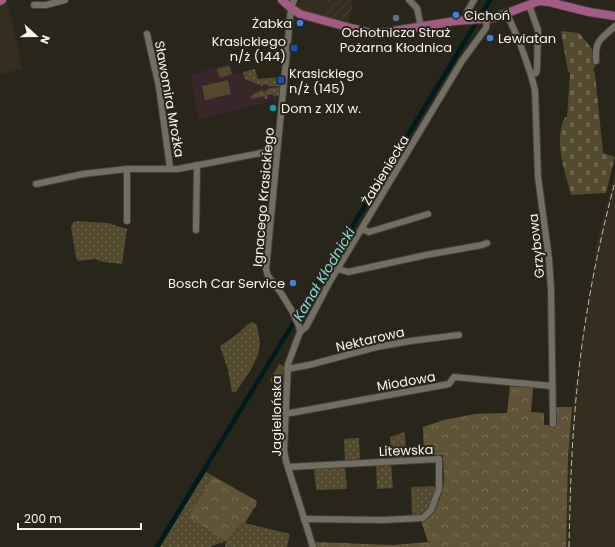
<svg xmlns="http://www.w3.org/2000/svg" width="615" height="547" font-family="Poppins,sans-serif">
	<defs>
		<pattern id="industrial-furrows" width="10" height="10" patternUnits="userSpaceOnUse"><rect width="10" height="10" fill="#332e1e"/><path d="M-1 1l2-2M0 10L10 0M9 11l2-2" fill="none" stroke="#474334"/></pattern>
		<pattern id="grass-dots" width="8" height="8" patternUnits="userSpaceOnUse"><rect width="8" height="8" fill="#534a2e"/><path d="M2 2h.1M6 6h.1" fill="none" stroke="#6c654d" stroke-width="1.8" stroke-linecap="round"/></pattern>
		<pattern id="forest-crowns" width="20" height="18" patternUnits="userSpaceOnUse"><rect width="20" height="18" fill="#5f5536"/><path d="M2 6a3 3 0 1 1 6 0M12 15a3 3 0 1 1 6 0" fill="none" stroke="#776e53"/></pattern>
		<pattern id="cemetery-stones" width="16" height="16" patternUnits="userSpaceOnUse"><rect width="16" height="16" fill="#534a2e"/><path d="M2 7V4a2 2 0 0 1 4 0v3zM10 15v-3a2 2 0 0 1 4 0v3z" fill="#6c654d"/></pattern>
	</defs>
	<rect width="100%" height="100%" fill="#28251b"/>
	<g fill="#332e1e">
		<polygon points="300,0 328,0 324,17 305,12 295,7"/>
		<polygon points="8,3 22,69 0,74 0,7"/>
		<polygon points="615,174 615,547 566,547 568,458 572,410 597,241"/>
	</g>
	<polygon fill="url(#industrial-furrows)" points="328,0 352,0 352,9 348,24 324,17"/>
	<polygon fill="#39262b" points="231,63 234,75 255,69 258,79 279,77 277,102 270,101 260,104 198,120 191,75"/>
	<g fill="url(#grass-dots)">
		<polygon points="255,69 258,79 281,77 280,86 269,86 265,84 262,86 245,79 243,72"/>
		<polygon points="280,87 279,95 274,97 273,94 267,95 268,98 265,99 264,96 251,99 251,96 261,90 265,92 269,88"/>
		<polygon points="74,221 108,223 127,229 122,264 104,262 95,259 78,261 76,257 71,226"/>
		<path d="M252,322l5,3c1,8 4,17 2,25 -3,15 -15,29 -23,42h-4l-4,-22 -8,-24 19,-13 8,-8z"/>
		<polygon points="405,432 406,457 391,458 390,437"/>
		<polygon points="359,438 360,460 345,461 344,439"/>
		<polygon points="391,464 393,488 377,489 376,465"/>
		<polygon points="345,467 347,489 316,490 314,468"/>
		<polygon points="206,472 213,476 188,517 241,522 290,534 287,547 225,547 226,541 209,547 160,547"/>
		<path d="M437,486c-7,16 -5,28 -25,30l-1,-29z"/>
	</g>
	<g fill="url(#forest-crowns)">
		<path d="M510,385l23,3 -2,24 13,1v12h12v-18h16l-4,51 -2,89h-251l-2,-5 80,3 35,-3 -7,-21c13,-5 19,-20 22,-33 2,-10 0,-23 0,-33l-19,1 -1,-29 21,-7 31,-6 32,-1z"/>
		<polygon points="213,476 257,501 256,507 254,508 245,523 241,522 226,541 188,517"/>
	</g>
	<path fill="url(#cemetery-stones)" d="M561,31l18,2 13,16 4,16 -3,4 2,4 8,80 12,4 -9,36 -35,2c-6,-25 -18,-54 -6,-78h2l3,-44 -2,-1z"/>
	<g fill="#534a2e">
		<polygon points="229,66 232,74 220,78 217,69"/>
		<polygon points="228,80 231,94 205,100 202,86"/>
		<polygon points="279,364 285,366 284,386 281,388 272,383 270,380"/>
	</g>
	<g fill="none" stroke-linecap="round" stroke-linejoin="round">
		<polyline stroke="#001b1c" stroke-width="4.5" points="157,547 490,0"/>
		<g stroke="#434139" stroke-width="8">
			<g id="minor">
				<polyline points="294,0 291,8 266,269 268,276 281,293 292,311 299,326 300,332 288,364 284,450 286,461 313,547"/>
				<polyline points="409,0 417,8 421,27"/>
				<polyline points="34,5 46,5 65,0"/>
				<polyline points="529,5 538,30 537,69 536,73 531,75 535,90 538,177 549,259 551,289 553,424"/>
				<polyline points="507,14 520,43 531,75"/>
				<polyline points="467,21 467,12 474,0"/>
				<polyline points="147,34 159,87 170,168"/>
				<path d="M596,61c-1,-21 4,-21 19,-35"/>
				<polyline points="127,169 127,221"/>
				<polyline points="36,184 83,174 127,169 178,169 277,150"/>
				<polyline points="362,229 369,232 428,214"/>
				<polyline points="196,230 197,165"/>
				<polyline points="338,269 348,272 426,255 482,245 487,243"/>
				<polyline points="300,332 306,327 329,283 462,61 486,28 487,19"/>
				<polyline points="287,369 309,365 377,347 410,341 459,335"/>
				<polyline points="285,414 449,384 454,377 552,386"/>
				<polyline points="288,467 439,459 439,489 431,510 423,518 383,520 304,519"/>
			</g>
		</g>
		<g stroke="#434139" stroke-width="10">
			<g id="major">
				<polyline points="282,0 291,8 300,14 351,28 371,33 387,32 455,21 494,18 539,1 549,2 589,12 615,16"/>
				<polyline points="0,1 2,0"/>
			</g>
		</g>
		<use href="#minor" stroke="#726e63" stroke-width="6"/>
		<use href="#major" stroke="#a45b83" stroke-width="8"/>
		<path stroke="#bbb9b1" stroke-width="1" stroke-dasharray="6 3" stroke-linecap="butt" d="M569,547c1,-45 2,-91 6,-136 6,-78 20,-154 40,-229"/>
	</g>
	<g fill="#3f7fe0" stroke="#28251b" stroke-width="1.5">
		<circle cx="456" cy="15" r="4"/>
		<circle cx="300" cy="23" r="4"/>
		<circle cx="490" cy="38" r="4"/>
		<circle cx="293" cy="283" r="4"/>
	</g>
	<circle fill="#5c6f8a" stroke="#28251b" stroke-width="1.5" cx="396" cy="18" r="4"/>
	<g fill="#1a4fb4" stroke="#28251b" stroke-width="1.5">
		<rect x="290" y="44" width="8" height="8" rx="2"/>
		<rect x="277" y="76" width="8" height="8" rx="2"/>
	</g>
	<circle fill="#0f9aa8" stroke="#28251b" stroke-width="1.5" cx="273" cy="108" r="4"/>
	<g text-anchor="middle" stroke-width="4" stroke-linejoin="round" paint-order="stroke">
		<g font-size="13" fill="#f6f4ed" stroke="#28251b" text-anchor="start">
			<text x="464" y="20">Cichoń</text>
			<text x="292" y="28" text-anchor="end">Żabka</text>
			<text x="396" y="37" text-anchor="middle">Ochotnicza Straż<tspan x="396" dy="15">Pożarna Kłodnica</tspan></text>
			<text x="498" y="43">Lewiatan</text>
			<text x="286" y="46" text-anchor="end">Krasickiego<tspan x="286" dy="15">n/ż (144)</tspan></text>
			<text x="289" y="78">Krasickiego<tspan x="289" dy="15">n/ż (145)</tspan></text>
			<text x="281" y="113">Dom z XIX w.</text>
			<text x="285" y="288" text-anchor="end">Bosch Car Service</text>
		</g>
		<g font-size="13" fill="#f6f4ed" stroke="#28251b">
			<text transform="translate(170 99) rotate(80)" y="5">Sławomira Mrożka</text>
			<text transform="translate(385 170) rotate(-59)" y="5">Żabieniecka</text>
			<text transform="translate(263 197) rotate(-85)" y="5">Ignacego Krasickiego</text>
			<text transform="translate(536 246) rotate(-96)" y="5">Grzybowa</text>
			<text transform="translate(370 339) rotate(-13)" y="5">Nektarowa</text>
			<text transform="translate(406 381) rotate(-10)" y="5">Miodowa</text>
			<text transform="translate(276 416) rotate(-90)" y="5">Jagiellońska</text>
			<text transform="translate(406 450) rotate(-2)" y="5">Litewska</text>
		</g>
		<g font-size="14" font-style="italic" fill="#88d7d7" stroke="#28251b">
			<text transform="translate(324 274) rotate(-59)" y="5">Kanał Kłodnicki</text>
		</g>
	</g>
	<g transform="translate(36 36) rotate(111)" stroke="#28251b" stroke-width="3" paint-order="stroke">
	<path d="M0-3L7 15L0 10L-7 15Z" fill="#f6f4ed"/>
	<text y="-6" font-size="11" font-weight="bold" text-anchor="middle" fill="#f6f4ed">N</text>
	</g>
	<path d="M18 523v6h123v-6" fill="none" stroke="#f6f4ed" stroke-width="2"/>
	<text x="24" y="523" font-size="12" fill="#f6f4ed" stroke="#28251b" stroke-width="3" paint-order="stroke">200 m</text>
</svg>
